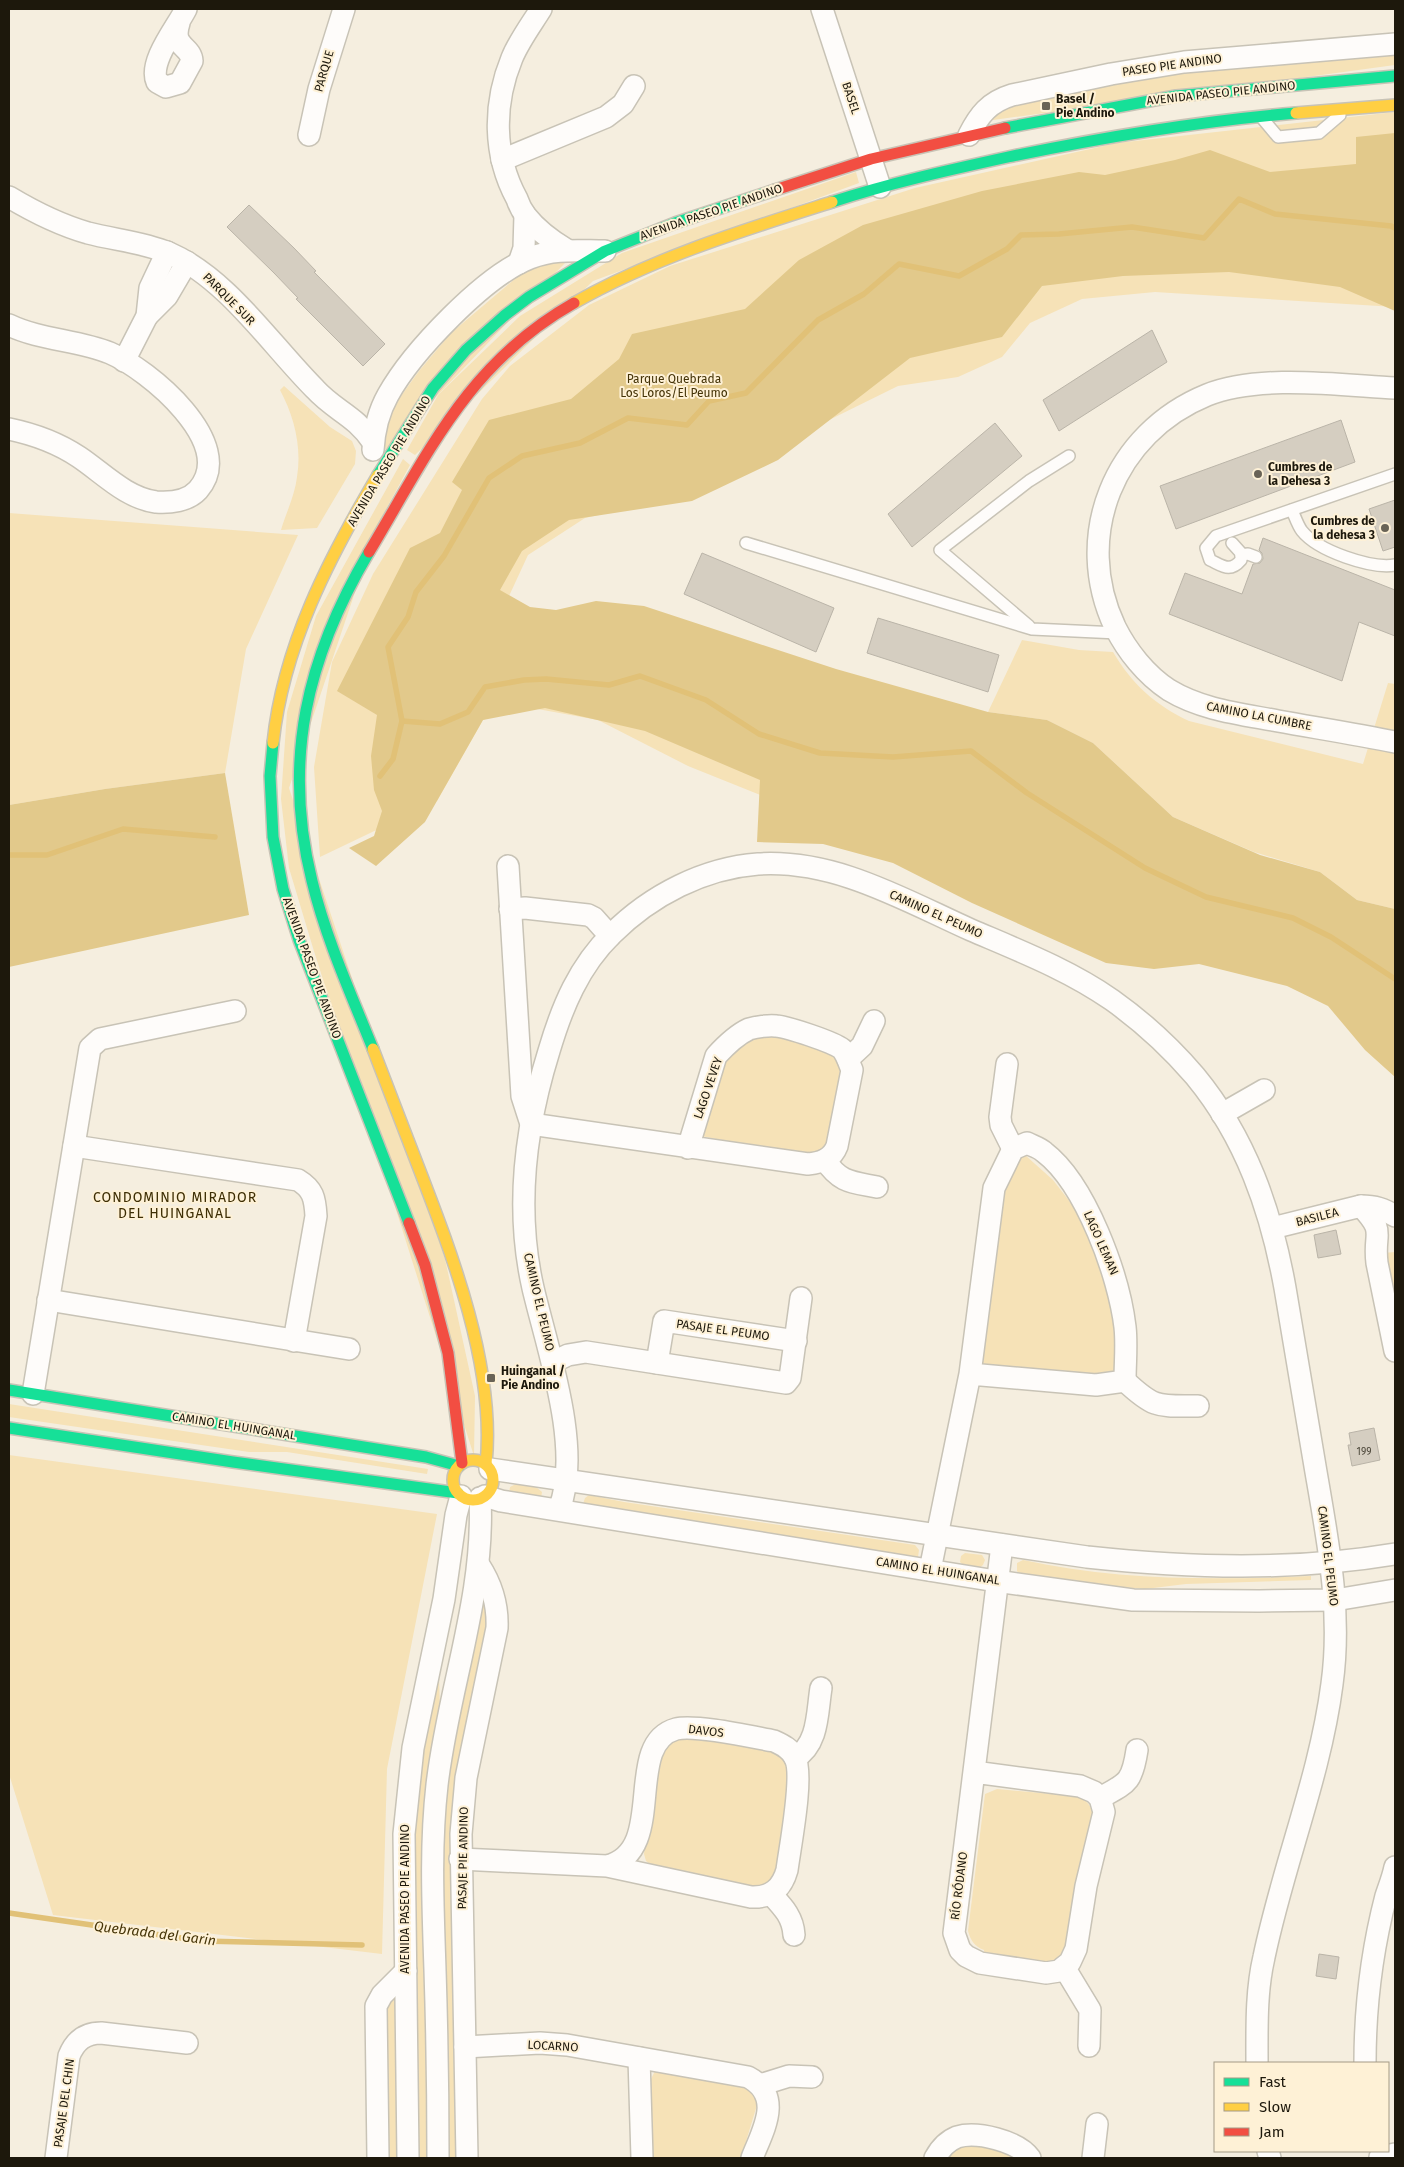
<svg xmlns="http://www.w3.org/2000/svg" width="1404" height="2167" font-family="'Fira Sans',sans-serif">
	<rect width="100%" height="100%" fill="#f5eedf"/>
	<g fill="#f6e2b7">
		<polygon points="1395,53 1395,65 986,121 999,106 1135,80 1218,69"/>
		<polygon points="1395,112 1395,307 1155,292 1082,299 1030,323 1002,357 958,377 898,386 827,421 717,489 585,518 528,555 503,609 922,860 688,766 598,720 521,706 483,720 437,801 320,857 314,767 332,662 373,574 482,399 510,366 589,305 670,266 915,188 1117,143"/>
		<polygon points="856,172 859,183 593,281 415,455 407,450 438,395 520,316 622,253"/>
		<polygon points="551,262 565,263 382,453 383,431 393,407 419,371 451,333 517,277 536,264"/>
		<path d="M284,386l46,41 22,14 4,10 -1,13 -38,64 -36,2c5,-17 14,-35 16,-53 5,-30 -3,-61 -17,-87z"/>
		<polygon points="403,459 410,465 378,524 289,788 445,1259 475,1396 474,1456 313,948 289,868 281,799 287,712 316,616"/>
		<polygon points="9,513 298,535 246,649 225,773 105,789 9,805"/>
		<path d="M1022,640l57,10 34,2c19,32 42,53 76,69l174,43 25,-81 7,1v225l-38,-9 -37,-28 -66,-20 -81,-35 -80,-74 -46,-23 -59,-8z"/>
		<polygon points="779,1032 834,1053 841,1063 842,1075 826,1148 819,1153 806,1156 701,1136 723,1062 746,1038"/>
		<polygon points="1025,1155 1053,1180 1084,1220 1110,1281 1118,1375 1096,1378 978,1368 1002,1162"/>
		<polygon points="1395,1252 1395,1330 1383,1253"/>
		<polygon points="9,1404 428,1469 427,1474 287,1452 249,1452 9,1417"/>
		<polygon points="9,1455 437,1514 387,1769 382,1954 53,1915 9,1774"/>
		<polygon points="516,1484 536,1487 542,1492 541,1498 509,1494 510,1487"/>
		<polygon points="589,1495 624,1502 915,1545 919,1550 918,1557 913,1558 583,1504 585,1498"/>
		<polygon points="461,1552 458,1579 439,1676 440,1708 427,2005 428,2158 419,2158 415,1961 411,1878 416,1804 424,1733"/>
		<polygon points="965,1553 982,1555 985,1560 983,1565 979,1568 963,1565 960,1562 961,1556"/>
		<path d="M1023,1560c95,21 192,20 288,16v4l-125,4 -41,5 -58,-5 -68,-10 -2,-3v-8z"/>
		<polygon points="483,1596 490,1611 461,1750 454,1797 451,1871 456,2019 457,2158 449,2158 446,1987 441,1869 448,1769"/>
		<path d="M685,1735l98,18 6,23 -10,93 -6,10 -14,9 -108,-23 -5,-4 -2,-7c4,-28 7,-88 24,-110 4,-4 11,-6 17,-9z"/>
		<path d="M997,1789l78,7c14,4 17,11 19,25l-27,126c-3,4 -6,9 -11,12 -15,9 -54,-2 -72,-4v-5c-10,-4 -13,-9 -16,-19l17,-137z"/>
		<polygon points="396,1988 398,2158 384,2158 382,2011"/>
		<polygon points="655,2071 748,2086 756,2099 757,2105 741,2158 651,2158 650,2081"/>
		<polygon points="967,2140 1023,2158 949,2158 955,2148"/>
	</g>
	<g fill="#e2c98b">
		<polygon points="1395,133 1395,311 1340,287 1229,272 1123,276 1042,286 1002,337 910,358 778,460 692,501 569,520 522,551 500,590 530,607 556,610 596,601 644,606 836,669 988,712 1047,720 1093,743 1173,817 1260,855 1320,872 1357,900 1395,909 1395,1077 1365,1050 1328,1006 1287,986 1199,964 1154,969 1106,963 972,903 893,863 823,844 757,842 760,780 645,731 545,708 483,720 425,822 376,866 349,848 374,836 382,811 374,790 371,756 377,715 337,691 410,548 440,533 462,490 452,482 489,420 571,399 619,359 632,334 745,309 799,260 863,225 982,191 1079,172 1105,175 1175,160 1210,150 1270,172 1356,164 1356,137"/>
		<polygon points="225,773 249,915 9,967 9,805 105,789"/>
	</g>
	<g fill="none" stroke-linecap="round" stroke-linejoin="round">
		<g stroke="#e1c177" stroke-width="5.5">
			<polyline points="402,721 440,724 468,712 485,687 524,680 546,679 609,685 640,676 706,700 759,734 820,753 893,757 971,751 1027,793 1145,868 1206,897 1293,918 1331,937 1395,979"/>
			<polyline points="380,776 393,759 402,721 388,647 408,617 416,592 444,556 489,478 522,456 580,443 628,418 687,425 709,401 746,393 818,320 864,294 899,264 959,276 1007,249 1021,235 1059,234 1132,227 1204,238 1239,199 1275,214 1391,226 1395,228"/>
			<polyline points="9,855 47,855 123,829 215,837"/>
			<polyline points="9,1913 202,1941 362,1945"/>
		</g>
	</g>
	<g fill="#d5cec1" stroke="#bab4a8">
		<polygon points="249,205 294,248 316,271 314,272 385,344 363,366 296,299 298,298 274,273 227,227"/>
		<polygon points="1152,330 1167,362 1059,431 1043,400"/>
		<polygon points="1341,420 1355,462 1176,529 1160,486"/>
		<polygon points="995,423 1022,456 912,547 888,514"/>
		<polygon points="1395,500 1395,547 1383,551 1369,509"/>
		<polygon points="1263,538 1395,590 1395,636 1359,622 1342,681 1169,614 1185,573 1242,594 1253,564 1260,563 1263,559 1262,553 1259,550"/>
		<polygon points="702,553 834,608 816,652 684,594"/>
		<polygon points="878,618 999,655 988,692 867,653"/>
		<polygon points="1336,1230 1341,1254 1318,1258 1314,1235"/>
		<polygon points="1374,1428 1380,1460 1352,1466 1348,1445 1351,1445 1349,1433"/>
		<polygon points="1319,1954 1339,1957 1336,1979 1316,1976"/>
	</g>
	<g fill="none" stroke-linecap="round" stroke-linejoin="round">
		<g stroke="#c8c3b6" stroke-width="14">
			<g id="lane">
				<polyline points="1262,118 1278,137 1319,133 1340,115"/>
				<path d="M1292,510c3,7 6,16 10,21 16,20 69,38 93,34"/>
				<polyline points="746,543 1032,629 1118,633"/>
				<path d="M1232,543l9,10v7c-11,13 -18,6 -31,0l-4,-12 10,-12 179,-62"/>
				<polyline points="1241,555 1248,554 1256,557"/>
				<polyline points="1029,626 940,550 1029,481 1069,456"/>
			</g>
		</g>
		<g stroke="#c8c3b6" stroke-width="24">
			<g id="street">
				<path d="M541,9c-10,16 -22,32 -29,49 -19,46 -19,97 5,141 2,6 5,12 9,17 11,14 26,25 41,34"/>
				<polyline points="822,9 880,187"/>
				<path d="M179,23c-8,25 12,22 13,38l-12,22 -14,4 -9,-5c-9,-20 20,-55 29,-73"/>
				<polyline points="309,135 319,89 344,9"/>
				<path d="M969,135c10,-20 20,-33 43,-40l99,-21 73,-12 211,-18"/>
				<polyline points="502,160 606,117 623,104 634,86"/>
				<path d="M9,197c25,15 51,28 79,36 27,7 55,9 81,20 58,25 102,92 146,136 20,22 40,26 58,53"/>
				<polyline points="519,263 524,248 525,215"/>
				<polyline points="147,316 167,296 187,262"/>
				<path d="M9,325c31,15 69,15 101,28 38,16 129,91 88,137 -10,11 -28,13 -42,12 -30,-4 -53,-29 -77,-45 -21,-14 -46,-23 -70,-28"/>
				<polyline points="124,361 147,316 150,288 167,252"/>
				<path d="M1395,388c-56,-3 -136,-14 -188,7 -93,38 -135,141 -92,232 12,24 31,48 54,63 33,20 72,24 109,31 39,7 78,13 117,21"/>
				<path d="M373,450c1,-18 6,-39 15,-55 24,-43 96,-119 142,-137 24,-10 49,-7 75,-7"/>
				<path d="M508,866l14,230 9,28 277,40c13,-1 24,-5 29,-18l15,-76c-3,-7 -5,-15 -10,-21 -9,-7 -54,-22 -66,-23 -7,-1 -20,1 -27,3 -13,6 -23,16 -33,27l-28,92"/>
				<polyline points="510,909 525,908 588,915 594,918 610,936"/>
				<polyline points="848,1059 862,1046 874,1021"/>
				<polyline points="1007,1064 1000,1117 1001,1125 1013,1149"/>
				<polyline points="1222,1114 1264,1090"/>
				<path d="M74,1146l224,34c15,9 17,18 18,36l-22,125"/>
				<path d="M825,1160c15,23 27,22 52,27"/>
				<path d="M1361,1206c26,28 12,25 16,57l18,88"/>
				<path d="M1272,1228l89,-22c14,0 23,3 34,10"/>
				<polyline points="48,1300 349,1349"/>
				<polyline points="553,1362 568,1355 586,1352 786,1383 790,1378 801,1298"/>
				<polyline points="657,1363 664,1321 796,1341"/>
				<path d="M1125,1381c30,28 33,25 73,25"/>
				<polyline points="33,1394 90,1048 100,1039 235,1011"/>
				<path d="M490,1469l597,88c103,11 206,14 308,-3"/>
				<polyline points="485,1496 501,1501 996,1581 1133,1600 1259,1601 1335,1600 1395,1590"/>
				<path d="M559,1509c24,-59 -12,-161 -26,-221 -18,-79 -8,-160 16,-237 13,-44 30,-85 63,-117 39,-39 92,-66 146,-70 77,-5 146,36 213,66 49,21 98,40 141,70 31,22 59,48 83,76 51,62 76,134 90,212 10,61 21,122 31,184 12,70 26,140 16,212 -12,93 -49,181 -68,273 -8,34 -7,71 -7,106"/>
				<path d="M930,1570l40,-196 24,-186 19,-39 14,-6c6,3 13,5 17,9 42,32 75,124 81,175 2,17 0,36 0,54l-29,4 -126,-11"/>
				<path d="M795,1758c24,-14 22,-46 26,-70"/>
				<polyline points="974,1772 1080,1786 1094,1792 1100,1798 1104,1812 1086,1886 1076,1949 1070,1962 1059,1971 1046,1973 980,1963 966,1956 960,1950 954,1933 1002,1545"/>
				<path d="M1100,1798c27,-15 32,-15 37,-48"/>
				<path d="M460,1859l147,7 144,31c20,1 31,-9 36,-27 3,-23 17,-95 8,-112 -4,-9 -12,-13 -21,-17 -22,-4 -79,-17 -98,-12 -54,15 -7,122 -69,137"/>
				<path d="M771,1894c12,13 22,23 23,41"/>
				<polyline points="1064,1967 1090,2010 1089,2046"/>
				<path d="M465,2047l75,-4 27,2 181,32c36,19 15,53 4,81"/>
				<polyline points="639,2058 642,2158"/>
				<path d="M1365,2063c0,-55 7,-113 21,-167 3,-9 7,-19 9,-29"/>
				<polyline points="760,2085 789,2076 812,2077"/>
				<polyline points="1268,2151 1270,2158"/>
				<polyline points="1380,2157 1395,2154"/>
				<path d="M56,2158l13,-102c6,-15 16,-23 32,-23l86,10"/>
				<polyline points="378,2158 376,2006 382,1995 406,1971"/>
				<polyline points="408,2158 404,1834 413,1748 444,1599 456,1515 461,1496"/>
				<path d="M438,2158c0,-63 -1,-126 -3,-188 -2,-62 -5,-123 2,-185 11,-96 48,-189 43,-287"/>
				<path d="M467,2158l-6,-324 5,-56 31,-150c1,-24 -5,-43 -18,-63"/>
				<path d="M935,2158c5,-9 12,-17 22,-21 20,-6 61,4 73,21"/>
				<polyline points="1093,2158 1097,2124"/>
			</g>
		</g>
		<g stroke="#c8c3b6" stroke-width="14">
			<g id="fast">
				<polyline points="1005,128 1176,96 1395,76"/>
				<path d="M832,202c58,-19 117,-32 176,-45 96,-20 191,-36 288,-44"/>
				<polyline points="378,475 433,388 466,350 504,316 529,297 605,251 675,223 775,190"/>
				<path d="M369,552c-62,105 -87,208 -57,329 14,58 39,113 61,168"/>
				<polyline points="273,743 270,776 273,837 283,889 299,940 409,1223"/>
				<polyline points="9,1390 426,1457 459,1466"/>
				<polyline points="9,1428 233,1462 458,1493"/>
			</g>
		</g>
		<g stroke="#c8c3b6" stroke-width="14">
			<g id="slow">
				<polyline points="1296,113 1395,105"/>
				<path d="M574,303c81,-46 170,-73 258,-101"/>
				<path d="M273,743c10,-97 56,-185 105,-268"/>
				<path d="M373,1049c15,39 30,78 45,117 34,88 78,202 68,298"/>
				<circle cx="473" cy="1480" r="20"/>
			</g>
		</g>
		<g stroke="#c8c3b6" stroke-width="14">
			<g id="jam">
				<polyline points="775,190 871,159 1005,128"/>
				<path d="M369,552c60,-100 99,-189 205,-249"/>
				<polyline points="409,1223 425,1265 448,1353 462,1463"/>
			</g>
		</g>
		<use href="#lane" stroke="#fefcfa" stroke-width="11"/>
		<use href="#street" stroke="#fefcfa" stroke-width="21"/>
		<use href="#fast" stroke="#16e098" stroke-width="11"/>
		<use href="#slow" stroke="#ffcf43" stroke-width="11"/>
		<use href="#jam" stroke="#f24e42" stroke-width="11"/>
	</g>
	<g fill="#696356" stroke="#fef1d6" stroke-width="2">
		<rect x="1041" y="101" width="10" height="10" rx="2.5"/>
		<circle cx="1258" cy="474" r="5"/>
		<circle cx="1385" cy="528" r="5"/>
		<rect x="486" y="1373" width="10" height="10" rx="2.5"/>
	</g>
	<g text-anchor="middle" stroke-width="4" stroke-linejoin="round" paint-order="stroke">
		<g font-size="10" fill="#4b4639">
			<text x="1364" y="1455">199</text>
		</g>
		<g font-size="12" fill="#1d180c" stroke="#fef1d6">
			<text transform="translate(1172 65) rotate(-8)" y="4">PASEO PIE ANDINO</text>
			<text transform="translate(324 71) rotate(-74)" y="4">PARQUE</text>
			<text transform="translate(1221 93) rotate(-6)" y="4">AVENIDA PASEO PIE ANDINO</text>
			<text transform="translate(851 98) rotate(72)" y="4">BASEL</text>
			<text transform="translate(711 212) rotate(-19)" y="4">AVENIDA PASEO PIE ANDINO</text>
			<text transform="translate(229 299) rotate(45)" y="4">PARQUE SUR</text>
			<text transform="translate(389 461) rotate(-59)" y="4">AVENIDA PASEO PIE ANDINO</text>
			<text transform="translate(1259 716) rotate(11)" y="4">CAMINO LA CUMBRE</text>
			<text transform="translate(936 914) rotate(24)" y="4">CAMINO EL PEUMO</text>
			<text transform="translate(312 968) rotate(70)" y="4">AVENIDA PASEO PIE ANDINO</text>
			<text transform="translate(708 1088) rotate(-71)" y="4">LAGO VEVEY</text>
			<text transform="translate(1317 1217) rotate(-14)" y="4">BASILEA</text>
			<text transform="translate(1101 1243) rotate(66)" y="4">LAGO LEMAN</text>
			<text transform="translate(539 1302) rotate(77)" y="4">CAMINO EL PEUMO</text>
			<text transform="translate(723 1330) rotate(8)" y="4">PASAJE EL PEUMO</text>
			<text transform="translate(234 1426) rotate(9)" y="4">CAMINO EL HUINGANAL</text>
			<text transform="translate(1328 1556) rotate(83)" y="4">CAMINO EL PEUMO</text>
			<text transform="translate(938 1571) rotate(9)" y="4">CAMINO EL HUINGANAL</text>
			<text transform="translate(706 1731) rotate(7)" y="4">DAVOS</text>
			<text transform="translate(463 1858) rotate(-89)" y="4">PASAJE PIE ANDINO</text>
			<text transform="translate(959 1886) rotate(-83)" y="4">RÍO RÓDANO</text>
			<text transform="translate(405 1899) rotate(-90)" y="4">AVENIDA PASEO PIE ANDINO</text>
			<text transform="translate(553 2046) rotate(3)" y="4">LOCARNO</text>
			<text transform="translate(64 2103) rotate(-82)" y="4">PASAJE DEL CHIN</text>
		</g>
		<g font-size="12" font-weight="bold" fill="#1d180c" stroke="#fef1d6" text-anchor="start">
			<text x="1056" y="103">Basel /<tspan x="1056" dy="14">Pie Andino</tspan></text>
			<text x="1268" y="471">Cumbres de<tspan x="1268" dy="14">la Dehesa 3</tspan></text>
			<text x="1375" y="525" text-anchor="end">Cumbres de<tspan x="1375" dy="14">la dehesa 3</tspan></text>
			<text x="501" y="1375">Huinganal /<tspan x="501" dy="14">Pie Andino</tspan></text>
		</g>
		<g font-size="12" fill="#443307" stroke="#fef1d6">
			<text x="674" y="383">Parque Quebrada<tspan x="674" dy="14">Los Loros/El Peumo</tspan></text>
		</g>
		<g font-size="14" letter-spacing="1" fill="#3e2e04" stroke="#fef1d6">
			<text x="175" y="1202">CONDOMINIO MIRADOR<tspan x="175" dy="16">DEL HUINGANAL</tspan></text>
		</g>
		<g font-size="14" font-style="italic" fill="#463509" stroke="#fef1d6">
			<text transform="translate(155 1933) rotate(7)" y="5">Quebrada del Garin</text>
		</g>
	</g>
	<rect width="1404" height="2167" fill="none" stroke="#1d180c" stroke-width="20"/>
	<rect x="1214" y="2062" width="175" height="90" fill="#fef1d6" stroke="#a49a85"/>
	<rect x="1224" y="2078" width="25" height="8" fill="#16e098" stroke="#a49a85"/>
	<text x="1259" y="2087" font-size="15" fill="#1d180c">Fast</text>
	<rect x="1224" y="2103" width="25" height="8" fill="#ffcf43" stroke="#a49a85"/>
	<text x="1259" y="2112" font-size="15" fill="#1d180c">Slow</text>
	<rect x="1224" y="2128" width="25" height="8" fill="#f24e42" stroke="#a49a85"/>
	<text x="1259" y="2137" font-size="15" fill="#1d180c">Jam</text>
</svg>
